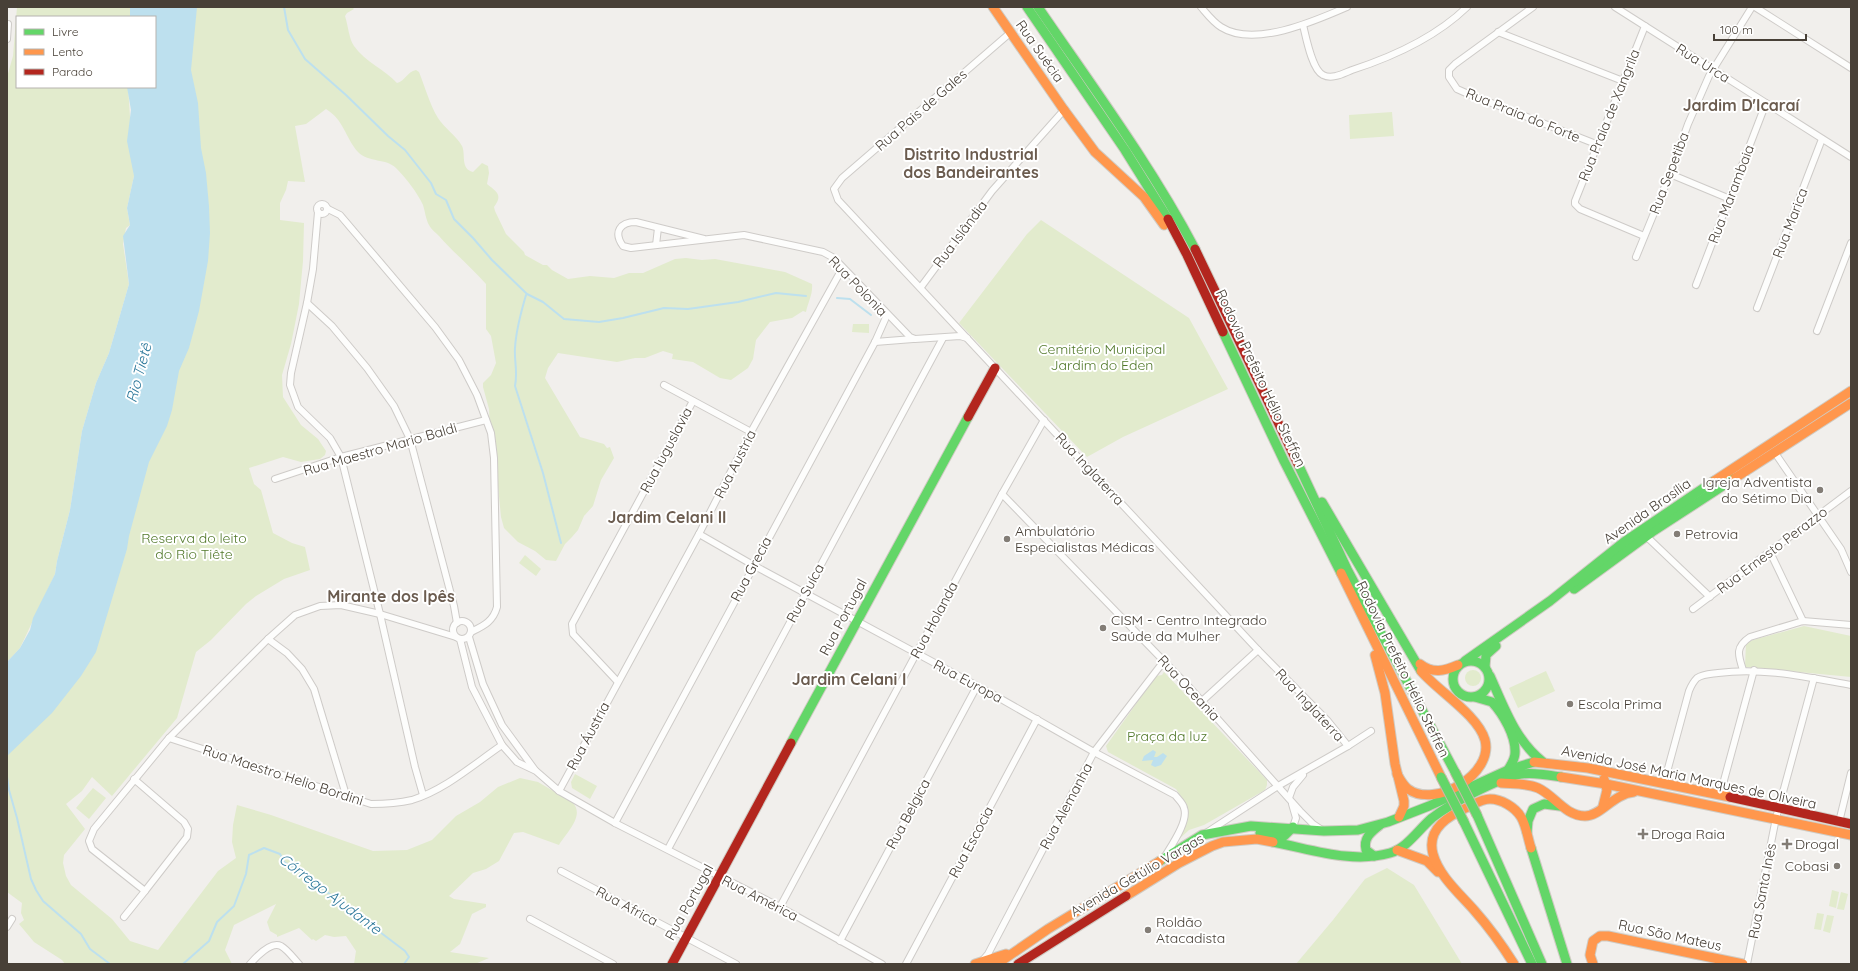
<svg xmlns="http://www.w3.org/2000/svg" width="1858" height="971" font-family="Quicksand,sans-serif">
	<rect width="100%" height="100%" fill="#f1efec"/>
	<g fill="#e2ebcd">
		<polygon points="17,7 132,7 131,17 17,17 17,87 128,87 134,176 127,208 130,225 126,228 123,244 129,284 109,353 96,383 82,431 70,510 57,561 55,574 20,648 7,662 7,77 13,56"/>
		<path d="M187,7h165l2,2 -7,4 -2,3c3,9 4,23 9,30 11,16 30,23 43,37 8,-2 10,-11 19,-13l3,2c6,15 11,33 19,46 6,10 18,17 24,28 4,8 -2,23 11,26l9,-9 6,3 1,7 -2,11c10,8 16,11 7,23l1,4 11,23 18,18 1,3 18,10h4l5,5 16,9 22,-3 24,2 15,-5h14l32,-14 11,-1 16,2 13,-1 70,13 27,12c1,10 -4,18 -6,28l-3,-1 -11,7 -22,4 -14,18 -3,19 -5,9 -17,12 -11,-2 -27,-16 -21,-3 1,-5 -10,-3 -18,7h-10l-18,4 -59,-9 -10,15 -3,10 35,59 24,7 3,4 3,-1 4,11 -13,22 -8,26 -9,10 -6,14 -6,7 -7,7 -9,17 -10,-1 -11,-9 -17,-9 -14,-14 -3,-11 -5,-52 -6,-35 -1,-21 -6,-22v-4l8,-8 5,-12 -5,-27 -5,-7v-45c-15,-17 -32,-31 -47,-48 -3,-3 -8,-7 -10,-11 -3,-5 -4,-14 -6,-20 -6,-13 -17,-27 -27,-37 -10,-10 -27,-5 -38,-16 -13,-15 -14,-32 -32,-43l-20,15 -11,2 10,56 -17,-1 -2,9 -6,13v17l24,3 -1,38 -4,43 -8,40 -9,31 1,22 18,28 17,14 8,12 -1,4 -5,4 -19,3 -18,-5 -34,11 5,16 7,6 12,43 19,10 13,4 5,23 -26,9 -28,17 -10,8 -35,36 -15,12 -19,66 -65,78 -20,-19 -10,14 -16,13 19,25 -21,26 -1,8 3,13 5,9 41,34 18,22 28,9 60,-79 18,-13 -4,-16 1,-17 4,-20 34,10 102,36 34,-1 25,-10 24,-24 24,-14 18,-15 22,-9 18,4 34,20c14,13 -6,31 -13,43l-36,-13 -9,1 -15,28 -13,8 -13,4 -24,23 5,3 32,5v3l-14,7 -12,30 -10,8 39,6 -14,6h-121l2,-13 -10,-15 -12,1 -9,-2 -9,6 -3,-2 -1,1 -13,-12 -22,9v-2l-7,-4 -3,-9 9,-18 -42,21 -9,25 7,14h-167l-3,-4 -28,-18 -15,-18 5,-4 -3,-7 1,-10 -15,-11v-146l184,-602z"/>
		<polygon points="1392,112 1394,136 1350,139 1349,115"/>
		<polygon points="1041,220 1189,318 1228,389 1123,437 1087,457 959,323 1027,234"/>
		<polygon points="853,324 869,324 869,333 852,332"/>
		<polygon points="525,555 541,569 536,576 519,563"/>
		<polygon points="1804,626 1851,636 1851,677 1745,667 1746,642"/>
		<circle cx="1473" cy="678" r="8"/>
		<polygon points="1546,671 1555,691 1518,708 1509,688"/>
		<polygon points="1164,672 1267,780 1267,785 1265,790 1204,825 1189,830 1177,841 1185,827 1188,810 1184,801 1176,789 1108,752 1106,746 1156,676 1162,675"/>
		<polygon points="575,774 597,786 590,799 572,788 571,782"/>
		<polygon points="93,788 106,798 89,819 76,808"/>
		<polygon points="1387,868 1414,885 1462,964 1296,964 1333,920 1365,879"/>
		<polygon points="1832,890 1839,892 1836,908 1829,906"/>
		<polygon points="1841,892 1848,894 1844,910 1837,909"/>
		<polygon points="1817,913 1824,914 1821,930 1814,929"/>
		<polygon points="1827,915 1834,916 1830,933 1823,931"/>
	</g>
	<g fill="#bde0ee">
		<polygon points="130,7 197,7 191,70 198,103 201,148 206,173 209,206 210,233 208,261 199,311 189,348 179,371 172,410 167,426 149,462 129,536 127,549 96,652 81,676 52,713 7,756 7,662 20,648 30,630 33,618 55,574 57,561 70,510 82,431 96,383 109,353 129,284 123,236 130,225 127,208 134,176 127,141 131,110 127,87 155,87 155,17 130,17"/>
		<polygon points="1153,750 1156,752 1154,757 1157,757 1163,753 1167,756 1161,765 1155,767 1151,765 1153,760 1142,761 1144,756"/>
	</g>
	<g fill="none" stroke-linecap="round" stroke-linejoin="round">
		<g stroke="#bde0ee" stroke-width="2">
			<polyline points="284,7 288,30 305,59 346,95 388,136 405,150 431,183 436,194 446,200 454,219 473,238 492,260 527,294 543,302 564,319 599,322 623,318 664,308 688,309 738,302 776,293 806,296"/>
			<path d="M526,295c-5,17 -10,35 -11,53 -1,13 3,23 0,38l28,87 18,70"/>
			<polyline points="837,298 850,299 871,315"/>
			<polyline points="7,777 9,790 17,818 31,879 36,890 43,901 81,934 90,949 110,964"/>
			<polyline points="183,964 209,941 217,922 234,906 246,874 249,855 264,848 280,854 285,863 294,867 405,951 409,957 404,964"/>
		</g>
		<g stroke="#cecbc8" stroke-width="8">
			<g id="street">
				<path d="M1201,7c6,7 12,15 20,20 33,21 94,-6 126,-20"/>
				<polyline points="1533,7 1455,64 1449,70 1449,77 1457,89 1466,93 1596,144"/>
				<polyline points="1615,7 1851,157"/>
				<polyline points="1755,7 1851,68"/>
				<path d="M1303,25c3,12 9,45 20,50 9,5 21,-2 29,-5 40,-13 84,-33 115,-63"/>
				<polyline points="1498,32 1623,81"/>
				<polyline points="1010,33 842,178 834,189 838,200 1258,650 1327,720 1348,746"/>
				<polyline points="7,39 8,24"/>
				<polyline points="1670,174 1730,199"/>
				<circle cx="322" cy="209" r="5"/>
				<path d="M328,209l12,6 95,112 24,33 18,35 14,38 3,25 3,149c-4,15 -14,19 -26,25"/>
				<polyline points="318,212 313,269 307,303 291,373 290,385 298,407 330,438 341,457 380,614 415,767 423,795"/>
				<polyline points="1644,236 1580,209 1575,204 1575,201 1645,26"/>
				<path d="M704,239l-68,-17c-16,0 -23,10 -13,24l8,2 113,-13 79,17 11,6 76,79 5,2 45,-3 7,2"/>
				<polyline points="656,245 658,228"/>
				<polyline points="1636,257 1670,174 1688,124 1709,76 1752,7"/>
				<polyline points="1696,285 1766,103"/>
				<polyline points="921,287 992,191 1064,110"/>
				<polyline points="307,303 332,326 367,368 394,406 410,439 454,606 457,623"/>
				<polyline points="1757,308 1822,139"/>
				<polyline points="1817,331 1851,243"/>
				<polyline points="875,342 913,339"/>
				<polyline points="664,385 751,432"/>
				<polyline points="1775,453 1841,549 1851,572"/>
				<polyline points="275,479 341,457 486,420"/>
				<polyline points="1002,494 1189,687 1300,811 1313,824 1322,830"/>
				<path d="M699,534l54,31 241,130 100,57 81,43c3,4 8,8 9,13 5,13 -13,38 -20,50"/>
				<polyline points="1646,536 1710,597"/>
				<polyline points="1770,552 1803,621"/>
				<polyline points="1693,609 1851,491"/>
				<circle cx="462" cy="630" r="9"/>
				<polyline points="469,637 483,684 502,725 535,770"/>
				<polyline points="268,639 287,653 302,669 314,689 346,795"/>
				<polyline points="460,639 472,687 502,745 517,762 536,771 559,791 615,823 780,907 882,964"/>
				<path d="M1743,670c-5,-15 -8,-23 7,-33l53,-16 48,4"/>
				<polyline points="617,681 573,634 572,624 693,401"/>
				<polyline points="1201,702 1258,650"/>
				<path d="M169,738l202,66c14,0 28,-1 41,-4 33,-10 62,-36 90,-55"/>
				<polyline points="134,779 184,822 188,829 187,837 145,891 92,849 89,841 94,829 169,738 268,639 295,615 320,606 341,605 380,614 456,637"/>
				<path d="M1664,783l25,-92c2,-5 4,-9 8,-13 6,-4 14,-4 21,-5 45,-6 88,4 133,12"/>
				<polyline points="559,791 699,534 751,432 842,269"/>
				<polyline points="1720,795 1754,670"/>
				<polyline points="1289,798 1293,787 1303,775"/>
				<polyline points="1292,804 1296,818 1293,827"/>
				<polyline points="1839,822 1851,773"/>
				<polyline points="615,823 875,342 887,315"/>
				<polyline points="1206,833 1278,786 1348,746 1371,731"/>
				<polyline points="668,849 943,338"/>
				<polyline points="561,871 736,964"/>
				<polyline points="780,907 1002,494 1044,420"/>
				<polyline points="124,917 145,891"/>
				<polyline points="530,919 613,964"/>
				<polyline points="7,927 12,919"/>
				<polyline points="840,941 977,686"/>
				<polyline points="982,961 988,954 1094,752 1164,661"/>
				<path d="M250,964c6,-7 21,-23 31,-18 7,4 13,13 18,18"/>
				<polyline points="906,964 1037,719"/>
				<polyline points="1747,964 1776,818 1814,678"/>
			</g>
		</g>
		<g stroke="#d0cbc3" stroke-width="11">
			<g id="fast">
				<polyline points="1027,7 1125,150 1168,219"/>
				<path d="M1038,7c54,79 112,157 157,242"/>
				<polyline points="1223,332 1284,461 1341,573"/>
				<polyline points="1298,464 1347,569 1455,772"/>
				<polyline points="1322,502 1421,671"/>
				<polyline points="1574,589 1652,532 1735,478"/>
				<circle cx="1471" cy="679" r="18"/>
				<polyline points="1465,661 1550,601 1624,542 1714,481"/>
				<polyline points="1485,667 1486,655 1496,646"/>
				<path d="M1490,676c14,31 25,64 53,86"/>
				<path d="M1475,697l17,5c11,12 24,34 23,51 0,6 -4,12 -7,17"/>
				<polyline points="791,743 968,417"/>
				<polyline points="1477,815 1542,964"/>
				<polyline points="1464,822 1532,964"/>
				<polyline points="1527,832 1528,821 1533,809 1544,804 1560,806"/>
				<polyline points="1260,833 1284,836 1293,827"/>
				<path d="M1273,842c38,7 79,22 117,11 17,-5 28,-23 42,-35 18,-14 66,-40 89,-44 13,-2 27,1 40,3"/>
				<polyline points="1531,848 1567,964"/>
				<path d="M1374,856l-8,-6c-3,-12 5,-18 14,-25"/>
				<polyline points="1160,861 1202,835 1251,826 1324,831 1358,830 1388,822 1429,806 1508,770 1534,762"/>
			</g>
		</g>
		<g stroke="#d0cbc3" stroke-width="11">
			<g id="slow">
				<polyline points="993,7 1064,110"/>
				<polyline points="1064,110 1095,152 1144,197 1164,225"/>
				<polyline points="1735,478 1851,403"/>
				<polyline points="1714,481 1851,391"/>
				<polyline points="1341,573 1441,777"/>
				<polyline points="1375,655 1385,693 1395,764 1404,801 1404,806 1399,817"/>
				<path d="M1420,664c13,10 24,7 38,1"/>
				<polyline points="1534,762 1588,768 1730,797"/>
				<path d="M1397,774c3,5 6,11 11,15 27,20 86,-15 77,-49 -7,-25 -47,-49 -64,-69"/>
				<polyline points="1561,777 1606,784 1851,835"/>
				<path d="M1501,783c12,1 25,0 37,5 16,7 27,28 47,28 16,0 28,-22 49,-24"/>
				<polyline points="1603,806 1607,790 1604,779"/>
				<polyline points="1397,850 1427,861 1438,872"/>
				<polyline points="1126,896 1179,863 1212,846 1223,842 1257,839 1273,842"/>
				<polyline points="975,964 1006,954"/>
				<polyline points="997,964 1048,929 1160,861"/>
				<path d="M1514,964c-12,-19 -25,-37 -40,-54 -15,-17 -35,-34 -41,-56 -7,-26 17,-39 37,-48 6,-3 13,-7 20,-7 11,0 25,8 31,18 5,8 7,22 10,31"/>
				<polyline points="1593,964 1590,955 1593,941 1600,936 1608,936 1743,964"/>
			</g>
		</g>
		<g stroke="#d0cbc3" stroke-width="11">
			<g id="jam">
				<polyline points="1168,219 1187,255 1223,332"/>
				<polyline points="1195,249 1298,464"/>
				<polyline points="968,417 995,368"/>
				<polyline points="1730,797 1851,824"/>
				<polyline points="672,964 791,743"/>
				<polyline points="1018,964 1126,896"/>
			</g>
		</g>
		<use href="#street" stroke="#fdfdfc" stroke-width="6"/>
		<use href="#fast" stroke="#63d668" stroke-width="9"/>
		<use href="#slow" stroke="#ff974d" stroke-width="9"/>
		<use href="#jam" stroke="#b3261e" stroke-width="9"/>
		<g stroke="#c9b9a8" stroke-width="11" stroke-linecap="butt">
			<g id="fast-bridge">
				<polyline points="1455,772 1477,815"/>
				<polyline points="1441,777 1464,822"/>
			</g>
		</g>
		<use href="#fast-bridge" stroke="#63d668" stroke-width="9"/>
	</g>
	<g fill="#837d76" stroke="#fff" stroke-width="1.5">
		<circle cx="1820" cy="490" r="4"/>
		<circle cx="1677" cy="534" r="4"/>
		<circle cx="1007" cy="539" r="4"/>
		<circle cx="1103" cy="628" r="4"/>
		<circle cx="1570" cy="704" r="4"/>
		<path d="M1641 828h4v4h4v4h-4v4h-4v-4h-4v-4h4z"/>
		<path d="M1785 838h4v4h4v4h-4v4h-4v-4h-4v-4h4z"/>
		<circle cx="1837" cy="866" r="4"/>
		<circle cx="1148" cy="930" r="4"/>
	</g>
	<g text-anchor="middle" stroke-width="4" stroke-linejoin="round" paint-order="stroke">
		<g font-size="14" fill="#484037" stroke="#fff">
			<text transform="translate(1040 51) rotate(55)" y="5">Rua Suécia</text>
			<text transform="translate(1703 63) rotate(32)" y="5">Rua Urca</text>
			<text transform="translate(921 110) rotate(-41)" y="5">Rua Pais de Gales</text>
			<text transform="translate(1523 115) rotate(22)" y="5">Rua Praia do Forte</text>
			<text transform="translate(1609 115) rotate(-68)" y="5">Rua Praia de Xangrila</text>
			<text transform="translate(1669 173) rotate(-69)" y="5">Rua Sepetiba</text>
			<text transform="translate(1731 194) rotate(-69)" y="5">Rua Marambaia</text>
			<text transform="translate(1790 223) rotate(-69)" y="5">Rua Marica</text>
			<text transform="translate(960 234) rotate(-53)" y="5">Rua Islândia</text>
			<text transform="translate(858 286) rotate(46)" y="5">Rua Polonia</text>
			<text transform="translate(1261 378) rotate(65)" y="5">Rodovia Prefeito Hélio Steffen</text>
			<text transform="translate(380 449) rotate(-16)" y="5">Rua Maestro Mario Baldi</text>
			<text transform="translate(666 450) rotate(-62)" y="5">Rua Iuguslavia</text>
			<text transform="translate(735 464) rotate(-63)" y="5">Rua Austria</text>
			<text transform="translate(1090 469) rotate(47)" y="5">Rua Inglaterra</text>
			<text transform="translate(1647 511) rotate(-35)" y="5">Avenida Brasília</text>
			<text transform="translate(1772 550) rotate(-37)" y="5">Rua Ernesto Perazzo</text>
			<text transform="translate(751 569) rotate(-62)" y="5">Rua Grecia</text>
			<text transform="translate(805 593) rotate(-62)" y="5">Rua Suíca</text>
			<text transform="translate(843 617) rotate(-62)" y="5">Rua Portugal</text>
			<text transform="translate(934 620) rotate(-62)" y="5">Rua Holanda</text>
			<text transform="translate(1403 669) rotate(64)" y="5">Rodovia Prefeito Hélio Steffen</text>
			<text transform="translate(968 681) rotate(28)" y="5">Rua Europa</text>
			<text transform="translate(1189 688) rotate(47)" y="5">Rua Oceania</text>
			<text transform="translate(1310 705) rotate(47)" y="5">Rua Inglaterra</text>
			<text transform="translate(588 736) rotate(-62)" y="5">Rua Áustria</text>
			<text transform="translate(283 775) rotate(18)" y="5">Rua Maestro Helio Bordini</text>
			<text transform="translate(1689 777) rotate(12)" y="5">Avenida José Maria Marques de Oliveira</text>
			<text transform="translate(1066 806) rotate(-62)" y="5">Rua Alemanha</text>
			<text transform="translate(908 814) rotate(-62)" y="5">Rua Belgica</text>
			<text transform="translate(971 842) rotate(-62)" y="5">Rua Escocia</text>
			<text transform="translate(1137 875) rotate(-30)" y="5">Avenida Getúlio Vargas</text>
			<text transform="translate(1762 891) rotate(-79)" y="5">Rua Santa Inês</text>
			<text transform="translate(760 898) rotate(27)" y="5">Rua América</text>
			<text transform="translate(689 902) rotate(-61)" y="5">Rua Portugal</text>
			<text transform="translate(627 906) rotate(28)" y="5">Rua Africa</text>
			<text transform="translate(1670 935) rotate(12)" y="5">Rua São Mateus</text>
		</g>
		<g font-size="14" fill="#52792b" stroke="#fff">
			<text x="1102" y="354">Cemitério Municipal<tspan x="1102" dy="16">Jardim do Éden</tspan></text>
			<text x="194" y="543">Reserva do leito<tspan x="194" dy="16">do Rio Tiête</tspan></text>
			<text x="1167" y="741">Praça da luz</text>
		</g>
		<g font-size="14" fill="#484037" stroke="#fff" text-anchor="start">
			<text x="1812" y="487" text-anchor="end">Igreja Adventista<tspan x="1812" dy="16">do Sétimo Dia</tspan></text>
			<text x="1015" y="536">Ambulatório<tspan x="1015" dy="16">Especialistas Médicas</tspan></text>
			<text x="1685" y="539">Petrovia</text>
			<text x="1111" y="625">CISM - Centro Integrado<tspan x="1111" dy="16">Saúde da Mulher</tspan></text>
			<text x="1578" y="709">Escola Prima</text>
			<text x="1651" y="839">Droga Raia</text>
			<text x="1795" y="849">Drogal</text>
			<text x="1829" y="871" text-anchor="end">Cobasi</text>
			<text x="1156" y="927">Roldão<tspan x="1156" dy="16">Atacadista</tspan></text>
		</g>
		<g font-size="15" font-style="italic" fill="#2d799b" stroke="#fff">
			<text transform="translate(139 373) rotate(-75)" y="5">Rio Tietê</text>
			<text transform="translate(330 894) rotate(37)" y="5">Córrego Ajudante</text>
		</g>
		<g font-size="16" font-weight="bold" fill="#6b5c4f" stroke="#fff">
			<text x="1741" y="111">Jardim D'Icaraí</text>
			<text x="971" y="160">Distrito Industrial<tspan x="971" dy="18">dos Bandeirantes</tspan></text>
			<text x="667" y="523">Jardim Celani II</text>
			<text x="391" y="602">Mirante dos Ipês</text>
			<text x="849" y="685">Jardim Celani I</text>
		</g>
	</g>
	<rect width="1858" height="971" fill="none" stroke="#484037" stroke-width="16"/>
	<rect x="16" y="16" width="140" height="72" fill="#ffffff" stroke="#b6b3af"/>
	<rect x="24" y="29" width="20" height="6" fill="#63d668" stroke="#b6b3af"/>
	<text x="52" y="36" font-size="12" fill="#484037">Livre</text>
	<rect x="24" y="49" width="20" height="6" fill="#ff974d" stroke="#b6b3af"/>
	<text x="52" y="56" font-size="12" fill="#484037">Lento</text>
	<rect x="24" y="69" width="20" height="6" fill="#b3261e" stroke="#b6b3af"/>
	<text x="52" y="76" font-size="12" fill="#484037">Parado</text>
	<path d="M1714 34v6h92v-6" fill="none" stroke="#484037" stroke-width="2"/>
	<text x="1720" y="34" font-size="12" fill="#484037" stroke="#ffffff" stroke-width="3" paint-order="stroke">100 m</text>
</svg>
